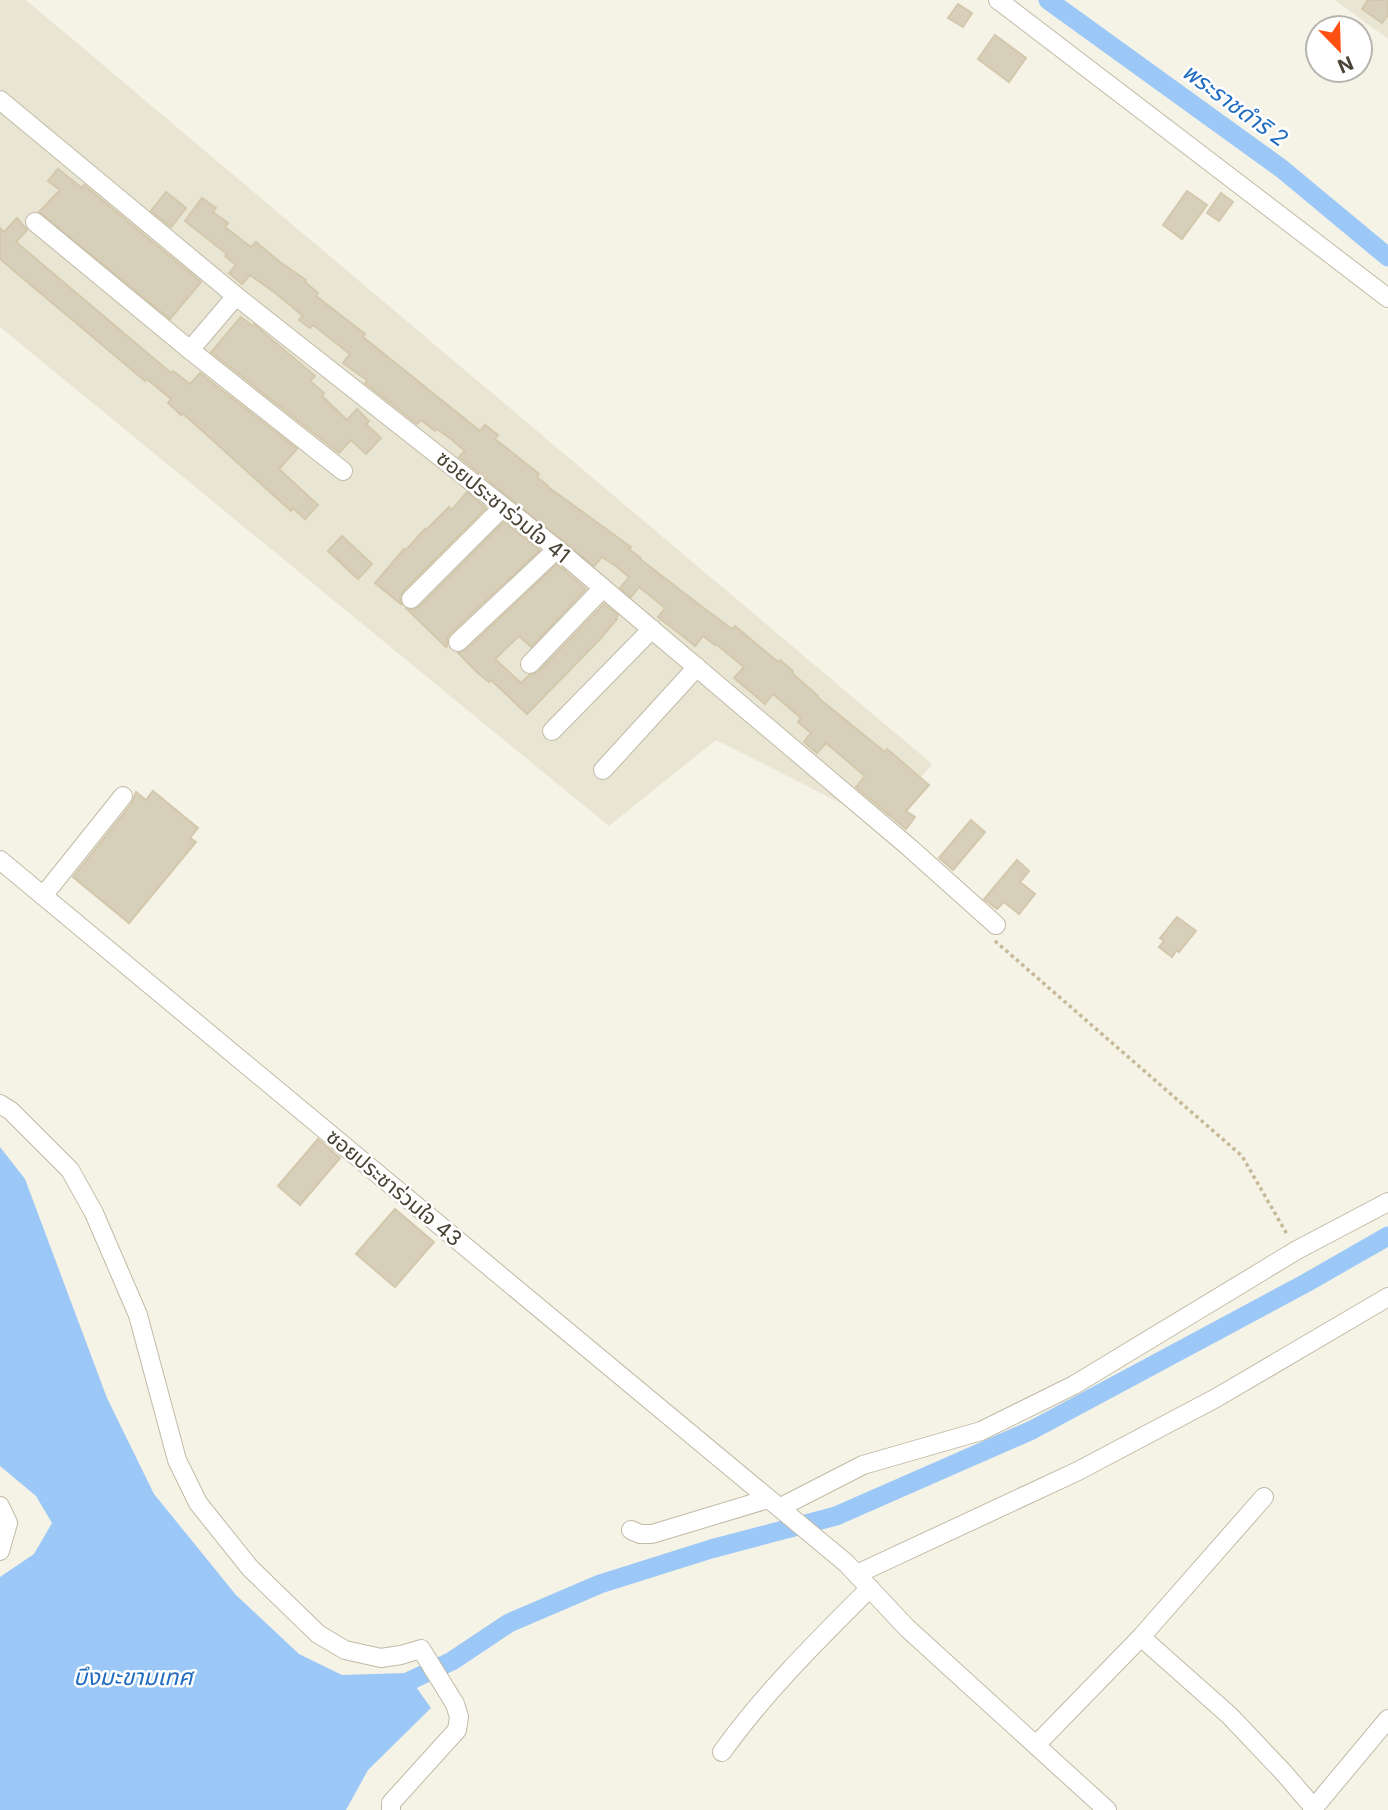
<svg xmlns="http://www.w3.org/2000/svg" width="1388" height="1810" font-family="Inter,'Noto Sans Thai',sans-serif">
	<rect width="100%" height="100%" fill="#f5f2e6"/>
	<g fill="#e9e5d3">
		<polygon points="0,0 26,0 932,764 882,824 716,740 609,826 0,327"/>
		<polygon points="1335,0 1388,0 1388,39"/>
	</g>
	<polygon fill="#9cc8f8" points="0,1147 25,1179 107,1398 154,1494 236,1595 299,1654 342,1675 406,1673 431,1708 368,1770 346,1810 0,1810 0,1577 34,1554 52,1523 36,1496 0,1466"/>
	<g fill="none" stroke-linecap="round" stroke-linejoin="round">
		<g stroke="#9cc8f8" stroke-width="19">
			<polyline points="1048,0 1282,169 1388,257"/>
			<polyline points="388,1691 452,1661 509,1623 600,1584 711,1549 836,1516 1032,1430 1306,1283 1388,1236"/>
		</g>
	</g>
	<g fill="#d8cfba" stroke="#d3c8ac" stroke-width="2">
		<polygon points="1368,0 1388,0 1388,15 1382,23 1362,9"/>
		<polygon points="958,4 972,13 963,27 948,18"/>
		<polygon points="995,35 1026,58 1009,82 978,59"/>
		<polygon points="58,169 82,188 84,185 201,282 170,319 39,212 60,190 48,181"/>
		<polygon points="1187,191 1207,205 1182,239 1163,225"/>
		<polygon points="166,192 186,208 171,227 151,211"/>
		<polygon points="1221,193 1233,202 1219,221 1207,213"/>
		<polygon points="202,198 216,208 213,212 228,223 225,227 251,247 256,242 280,262 306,280 305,282 318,293 316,296 365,334 363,337 480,431 485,425 498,435 495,439 539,474 537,477 548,486 548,487 631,547 629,549 641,558 640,559 705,609 732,629 735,626 778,662 780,660 793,671 792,673 818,696 817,697 885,752 887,749 929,785 906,811 915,817 906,829 856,787 865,776 838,753 826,743 817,753 804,742 811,733 798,722 801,718 773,694 765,704 734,678 744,667 716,644 715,645 703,636 695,646 684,637 658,617 665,608 653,598 639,587 631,597 620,588 629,577 617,567 602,557 594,566 459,457 465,451 451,439 437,429 435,431 421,420 417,424 365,383 367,380 343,363 350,354 313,325 310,328 299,320 303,316 274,292 250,275 242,284 229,273 236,265 225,256 227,254 185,221"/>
		<polygon points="17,218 27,230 16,242 171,373 173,371 190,384 200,373 297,449 279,469 318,505 305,519 293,508 291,511 197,426 182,413 181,415 168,403 171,399 147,379 145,381 0,259 0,228 4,232"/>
		<polygon points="241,317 252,326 254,324 264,333 315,376 310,381 324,393 322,396 347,420 357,409 369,421 366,424 381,438 366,454 351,440 339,453 211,352"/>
		<polygon points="467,492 486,508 403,591 400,597 401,604 375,583 404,549 406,550 425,529 426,530 449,507 452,510"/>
		<polygon points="504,522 540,550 450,634 447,638 447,646 446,647 407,609 413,610 419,607"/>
		<polygon points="342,536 372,564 358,579 328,551"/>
		<polygon points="557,564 586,589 531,647 519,636 495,659 521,683 529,675 538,672 604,604 618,615 616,618 617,619 601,638 527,714 491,680 489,682 478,673 458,653 466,650"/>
		<polygon points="153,791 198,828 190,838 196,842 129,923 73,877 132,803 136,792 146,800"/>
		<polygon points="971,820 985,832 953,870 939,858"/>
		<polygon points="1017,860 1029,871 1020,882 1035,894 1019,914 1004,902 997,909 984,899"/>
		<polygon points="1177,917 1196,931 1179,952 1177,950 1172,957 1159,947 1164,941 1160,938"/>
		<polygon points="318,1139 340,1158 300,1205 278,1186"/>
		<polygon points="395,1209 434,1242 395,1287 356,1254"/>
	</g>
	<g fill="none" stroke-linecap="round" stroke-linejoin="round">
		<g stroke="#c1bba7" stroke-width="20">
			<g id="minor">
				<polyline points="998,0 1388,298"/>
				<polyline points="0,100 236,296 557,549 910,848 996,925"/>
				<polyline points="35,222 190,350 343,471"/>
				<polyline points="190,350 236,296"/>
				<polyline points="411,599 503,507"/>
				<polyline points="458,642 557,549"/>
				<polyline points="530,664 603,588"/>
				<polyline points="552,731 652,629"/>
				<polyline points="603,770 697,667"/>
				<polyline points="0,860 846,1563 907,1628 1107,1810"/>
				<polyline points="43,896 123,796"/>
				<polyline points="0,1104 11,1111 70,1170 94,1213 138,1315 177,1460 198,1503 250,1568 318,1634 345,1650 381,1658 401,1655 421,1649 455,1704 459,1717 457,1730 391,1803 391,1810"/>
				<polyline points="0,1506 8,1523 0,1551"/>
				<polyline points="781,1507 863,1465 981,1431 1074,1385 1297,1250 1388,1202"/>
				<polyline points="631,1530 640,1534 652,1534 768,1499"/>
				<polyline points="857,1574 1078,1471 1216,1398 1388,1297"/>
				<polyline points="1141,1637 1230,1716 1284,1773 1314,1808"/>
				<polyline points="1036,1745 1141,1637 1264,1497"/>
				<path d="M722,1752c43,-60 96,-112 148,-164"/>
				<polyline points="1312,1810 1388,1719"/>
			</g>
		</g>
		<polyline stroke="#c5b997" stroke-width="3.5" stroke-dasharray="3.5 3.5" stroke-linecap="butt" points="995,941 1242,1156 1288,1236"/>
		<use href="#minor" stroke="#fff" stroke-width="18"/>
	</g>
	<g text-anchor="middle" stroke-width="5" stroke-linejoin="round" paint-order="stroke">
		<g font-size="21" fill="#484334" stroke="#fff">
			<text transform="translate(503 507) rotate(39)" y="7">ซอยประชาร่วมใจ 41</text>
			<text transform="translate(394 1188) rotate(40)" y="7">ซอยประชาร่วมใจ 43</text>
		</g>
		<g font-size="23" font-style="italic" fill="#216cc0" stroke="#fff">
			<text transform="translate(1235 105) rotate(36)" y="8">พระราชดำริ 2</text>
			<text x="133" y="1685">บึงมะขามเทศ</text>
		</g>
	</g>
	<g transform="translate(1339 49) rotate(157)"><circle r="33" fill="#ffffff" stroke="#b6b4ae" stroke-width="2"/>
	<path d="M0-5L12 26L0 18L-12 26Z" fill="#ff5013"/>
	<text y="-10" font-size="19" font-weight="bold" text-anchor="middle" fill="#484334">N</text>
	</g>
</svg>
